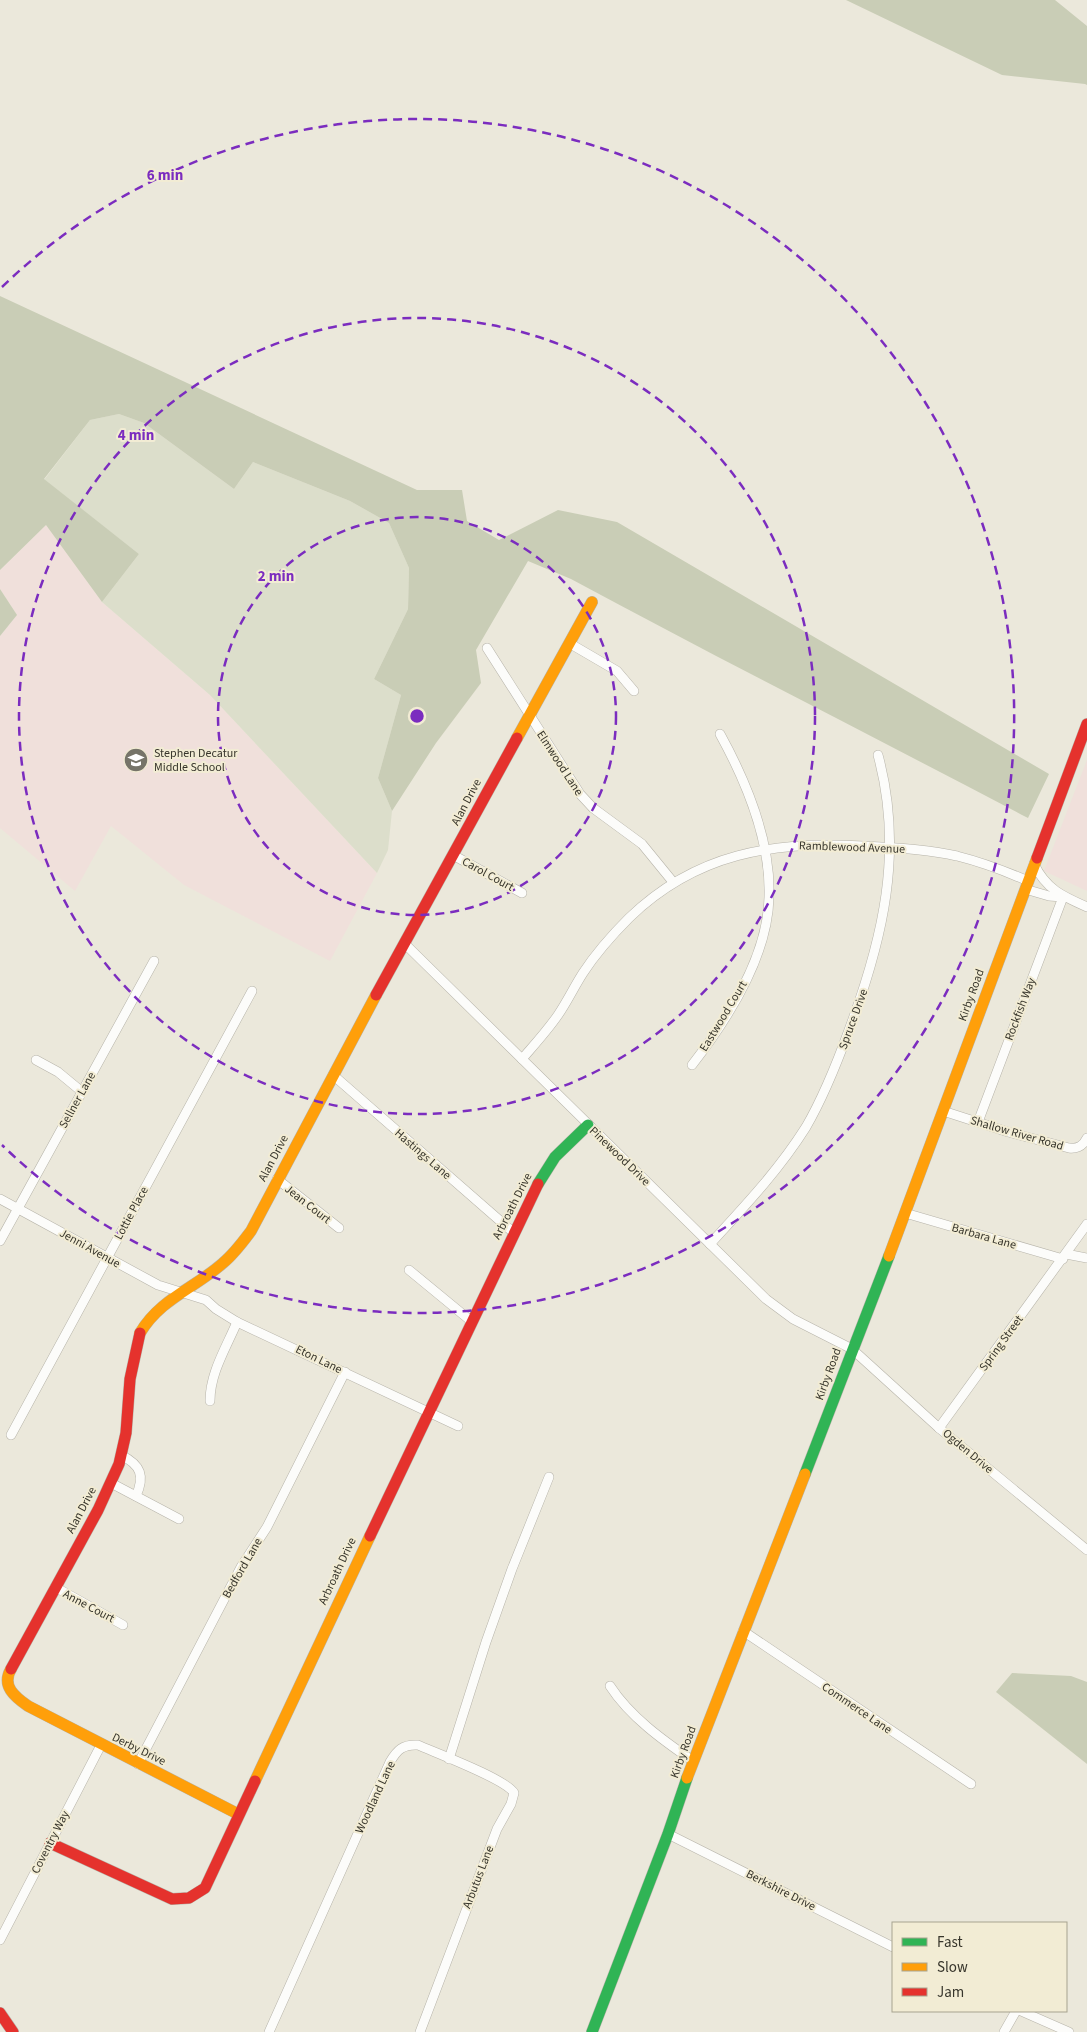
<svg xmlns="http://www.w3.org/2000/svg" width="1087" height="2032" font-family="'Source Sans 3',sans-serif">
	<rect width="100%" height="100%" fill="#ebe8db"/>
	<g fill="#f0e0db">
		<polygon points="46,525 102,602 210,695 377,873 330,961 184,885 111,826 75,891 0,828 0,636 17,615 0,589 0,570"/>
		<polygon points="1087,760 1087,891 1044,871"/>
	</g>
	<polygon fill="#dcdecb" points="119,414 144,423 234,489 253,462 350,501 389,523 409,568 408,609 374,679 401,695 378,778 392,811 388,850 377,873 210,695 102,602 139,554 44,480 90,420"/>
	<g fill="#c9cdb6">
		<polygon points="846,0 1055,0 1087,26 1087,85 1085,84 1002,75"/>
		<path d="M0,296l417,194h45l5,31 32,19 59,-30 59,12 432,252 -21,44c-152,-80 -305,-157 -457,-239l-43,-18 -52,89 5,33 -45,60 -44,68 -14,-33 23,-83 -27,-16 34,-70 1,-41 -20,-45 -39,-22 -97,-39 -19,27 -90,-66 -25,-9 -29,6 -46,59 95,75 -37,48 -56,-77 -46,45z"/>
		<polygon points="0,589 17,615 0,636"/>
		<polygon points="1012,1673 1071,1676 1087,1682 1087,1764 996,1692"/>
	</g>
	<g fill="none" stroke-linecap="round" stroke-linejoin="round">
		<g stroke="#b6b3a9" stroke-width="10">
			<g id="street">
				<polyline points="569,643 617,671 634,691"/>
				<polyline points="487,648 580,794 593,808 642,844 673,882"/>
				<polyline points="453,855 522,893"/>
				<path d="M1034,864c12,25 28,32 53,43"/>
				<polyline points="1025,889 1049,896 1063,897"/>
				<polyline points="404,943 766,1299 793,1319 852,1349 939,1428 1087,1550"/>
				<path d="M522,1059c12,-14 25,-28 36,-44 9,-13 16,-28 25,-42 13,-20 29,-38 46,-55 67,-65 144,-77 234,-72 31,2 63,3 94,10 24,6 48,15 71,25"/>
				<polyline points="36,1060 58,1072 81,1091"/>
				<path d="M692,1065c35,-45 76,-109 77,-168 2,-57 -22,-114 -49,-163"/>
				<polyline points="333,1075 514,1233"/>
				<path d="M943,1111l65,21 61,16c9,1 14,-2 18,-10"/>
				<polyline points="978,1122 1063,897"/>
				<polyline points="277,1179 339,1228"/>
				<polyline points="0,1199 158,1285 206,1300 216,1309 237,1322 458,1426"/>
				<polyline points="905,1213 1063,1259"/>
				<polyline points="0,1241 154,961"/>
				<path d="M710,1244c34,-37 69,-74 96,-117 18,-31 31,-64 43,-97 34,-91 55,-179 29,-275"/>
				<polyline points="1066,1254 1087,1258"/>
				<polyline points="409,1270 471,1321"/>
				<path d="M210,1401c0,-28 16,-53 27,-79"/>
				<polyline points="939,1428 1087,1224"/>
				<polyline points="11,1435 252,991"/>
				<path d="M121,1455c20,10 24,21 15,41"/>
				<polyline points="111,1483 179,1519"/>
				<polyline points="55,1587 123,1625"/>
				<polyline points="743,1631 971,1784"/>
				<path d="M610,1686c20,31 54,55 83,75"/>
				<polyline points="449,1759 486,1642 512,1569 549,1477"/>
				<polyline points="138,1764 241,1567 267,1527 345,1372"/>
				<polyline points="668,1834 893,1947"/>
				<polyline points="0,1940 101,1745"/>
				<polyline points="1021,2011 1069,2032"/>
				<path d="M269,2032l121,-270c7,-12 13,-18 28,-17 18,8 88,34 96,48l-3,11 -14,25 -77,203"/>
				<polyline points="1004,2032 1016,2011"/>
			</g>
		</g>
		<g stroke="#b6b3a9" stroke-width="12">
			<g id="fast">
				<polyline points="538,1184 555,1157 588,1125"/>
				<polyline points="805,1474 889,1256"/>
				<polyline points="592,2032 668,1834 687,1778"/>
			</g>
		</g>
		<g stroke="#b6b3a9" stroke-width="12">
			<g id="slow">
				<polyline points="517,738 592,602"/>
				<polyline points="889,1256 1037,858"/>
				<path d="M140,1333c20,-34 55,-45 83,-70 11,-9 19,-20 28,-32l125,-236"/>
				<path d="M11,1669c-10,17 4,28 17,37l210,108"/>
				<polyline points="687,1778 805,1474"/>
				<polyline points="255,1781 370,1536"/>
			</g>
		</g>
		<g stroke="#b6b3a9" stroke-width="12">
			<g id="jam">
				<polyline points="1037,858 1087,724"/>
				<polyline points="376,995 517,738"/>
				<polyline points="370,1536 538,1184"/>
				<polyline points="11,1669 98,1510 119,1464 126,1433 130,1379 140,1333"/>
				<polyline points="50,1843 172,1899 189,1898 205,1888 255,1781"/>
				<polyline points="0,2013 13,2032"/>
			</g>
		</g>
		<use href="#street" stroke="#fcfcfa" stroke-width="9"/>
		<use href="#fast" stroke="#30b455" stroke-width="11"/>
		<use href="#slow" stroke="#ff9f0a" stroke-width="11"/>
		<use href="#jam" stroke="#e5322d" stroke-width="11"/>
	</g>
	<g fill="none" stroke="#7b2cbf" stroke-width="2.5" stroke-dasharray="9 6">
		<circle cx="417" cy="716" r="199"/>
		<circle cx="417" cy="716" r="398"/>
		<path d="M2 287A597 597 0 1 1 2 1145"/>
	</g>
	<defs>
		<g id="school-disc" transform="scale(1.25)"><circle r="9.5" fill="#767469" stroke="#f2ecd4"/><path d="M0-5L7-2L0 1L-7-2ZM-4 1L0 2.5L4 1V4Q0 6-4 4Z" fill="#fff"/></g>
	</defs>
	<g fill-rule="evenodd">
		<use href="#school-disc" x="136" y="760"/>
	</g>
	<g text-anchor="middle" stroke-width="4" stroke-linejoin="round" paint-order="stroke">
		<g font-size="12" fill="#37352b" stroke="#f2ecd4" text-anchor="start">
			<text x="154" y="757">Stephen Decatur<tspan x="154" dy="14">Middle School</tspan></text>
		</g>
		<g font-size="12" fill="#37352b" stroke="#f2ecd4">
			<text transform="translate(560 763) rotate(57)" y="4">Elmwood Lane</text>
			<text transform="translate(466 802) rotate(-62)" y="4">Alan Drive</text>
			<text transform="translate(852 847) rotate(2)" y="4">Ramblewood Avenue</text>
			<text transform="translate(488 874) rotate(29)" y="4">Carol Court</text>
			<text transform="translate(971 995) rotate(-70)" y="4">Kirby Road</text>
			<text transform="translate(1020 1009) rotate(-69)" y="4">Rockfish Way</text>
			<text transform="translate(723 1016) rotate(-59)" y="4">Eastwood Court</text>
			<text transform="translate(853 1019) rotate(-70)" y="4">Spruce Drive</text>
			<text transform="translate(77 1100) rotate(-61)" y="4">Sellner Lane</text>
			<text transform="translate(1017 1133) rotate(16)" y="4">Shallow River Road</text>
			<text transform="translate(423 1154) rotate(41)" y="4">Hastings Lane</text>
			<text transform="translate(620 1156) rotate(44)" y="4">Pinewood Drive</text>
			<text transform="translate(273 1158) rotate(-62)" y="4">Alan Drive</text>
			<text transform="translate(308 1204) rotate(38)" y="4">Jean Court</text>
			<text transform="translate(512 1206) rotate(-63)" y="4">Arbroath Drive</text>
			<text transform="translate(131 1213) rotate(-62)" y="4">Lottie Place</text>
			<text transform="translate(984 1236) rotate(16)" y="4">Barbara Lane</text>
			<text transform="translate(90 1248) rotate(29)" y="4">Jenni Avenue</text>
			<text transform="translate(1001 1343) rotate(-54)" y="4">Spring Street</text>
			<text transform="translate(319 1359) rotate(26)" y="4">Eton Lane</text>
			<text transform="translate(828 1374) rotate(-70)" y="4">Kirby Road</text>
			<text transform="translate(968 1451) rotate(40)" y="4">Ogden Drive</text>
			<text transform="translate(81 1510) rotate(-62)" y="4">Alan Drive</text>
			<text transform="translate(242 1568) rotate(-60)" y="4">Bedford Lane</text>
			<text transform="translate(337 1571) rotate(-65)" y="4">Arbroath Drive</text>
			<text transform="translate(89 1606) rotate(28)" y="4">Anne Court</text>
			<text transform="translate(857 1708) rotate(34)" y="4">Commerce Lane</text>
			<text transform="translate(139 1749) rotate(26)" y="4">Derby Drive</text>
			<text transform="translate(683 1752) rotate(-70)" y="4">Kirby Road</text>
			<text transform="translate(375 1797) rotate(-65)" y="4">Woodland Lane</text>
			<text transform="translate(50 1842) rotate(-63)" y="4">Coventry Way</text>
			<text transform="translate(478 1877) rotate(-69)" y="4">Arbutus Lane</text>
			<text transform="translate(781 1890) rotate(27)" y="4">Berkshire Drive</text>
		</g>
	</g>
	<circle cx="417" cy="716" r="8" fill="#7b2cbf" stroke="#f2ecd4" stroke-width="2.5"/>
	<g font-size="15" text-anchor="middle" font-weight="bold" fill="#7b2cbf" stroke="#f2ecd4" stroke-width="4" stroke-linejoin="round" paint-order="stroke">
		<text x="165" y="180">6 min</text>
		<text x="136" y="440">4 min</text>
		<text x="276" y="581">2 min</text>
	</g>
	<rect x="892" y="1922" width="175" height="90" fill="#f2ecd4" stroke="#a7a390"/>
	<rect x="902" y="1938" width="25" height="8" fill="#30b455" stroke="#a7a390"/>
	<text x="937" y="1947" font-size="15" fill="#37352b">Fast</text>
	<rect x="902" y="1963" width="25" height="8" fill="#ff9f0a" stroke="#a7a390"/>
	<text x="937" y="1972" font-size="15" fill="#37352b">Slow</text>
	<rect x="902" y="1988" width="25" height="8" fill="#e5322d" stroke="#a7a390"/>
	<text x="937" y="1997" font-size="15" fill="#37352b">Jam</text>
</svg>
